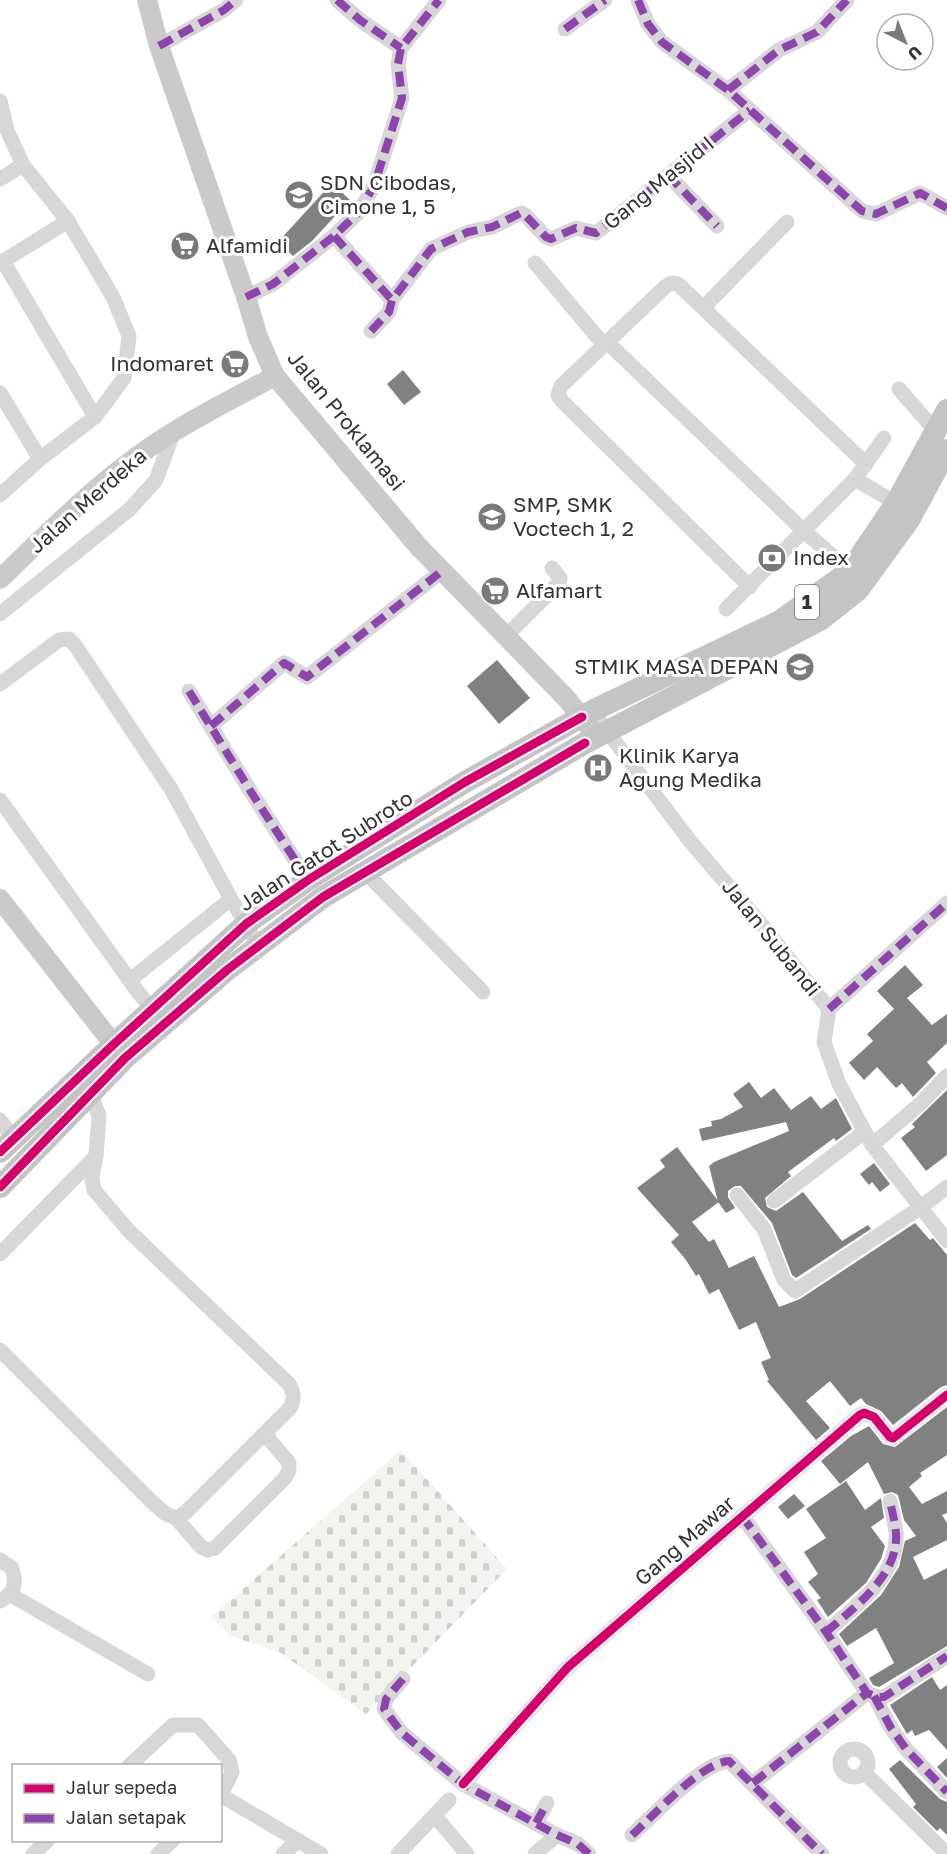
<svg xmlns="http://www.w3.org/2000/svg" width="947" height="1854" font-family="'Golos Text',sans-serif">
	<defs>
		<pattern id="cemetery-stones" width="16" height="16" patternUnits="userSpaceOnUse" patternTransform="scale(1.5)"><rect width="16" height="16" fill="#f1f5ed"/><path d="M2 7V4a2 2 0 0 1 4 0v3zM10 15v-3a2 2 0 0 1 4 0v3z" fill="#cfd2cc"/></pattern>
	</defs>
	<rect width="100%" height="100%" fill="#fff"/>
	<polygon fill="url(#cemetery-stones)" points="401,1450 507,1569 366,1714 281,1653 231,1636 211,1617"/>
	<g fill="#818181">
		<polygon points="332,183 350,200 312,241 293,256 278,242"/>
		<polygon points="403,370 421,392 404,405 387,384"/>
		<polygon points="497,660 530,698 499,724 467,686"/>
		<polygon points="905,965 923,985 907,998 932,1025 947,1014 947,1043 927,1062 936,1073 913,1097 902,1083 896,1088 877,1067 864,1080 849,1063 873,1041 867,1034 894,1009 877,991"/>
		<polygon points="749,1082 761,1098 774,1088 791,1110 811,1096 821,1109 836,1098 852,1129 836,1141 834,1138 788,1172 791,1176 765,1198 767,1207 776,1211 803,1192 842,1241 868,1225 871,1229 796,1278 792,1275 772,1223 741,1186 735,1186 728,1191 728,1197 735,1208 726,1213 718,1202 709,1166 714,1162 789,1131 786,1122 702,1141 699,1129 712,1126 711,1121 721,1119 743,1107 733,1094"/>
		<polygon points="947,1090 947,1155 926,1171 901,1138 915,1127 912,1124"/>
		<polygon points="677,1147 719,1202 692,1222 709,1242 714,1239 729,1268 754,1256 779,1307 800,1299 915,1223 930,1240 933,1238 947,1255 947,1385 941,1387 893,1425 881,1411 866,1404 861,1398 850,1406 830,1381 806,1401 830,1428 816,1440 767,1381 769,1380 761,1362 771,1358 756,1322 739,1330 719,1289 709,1294 699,1274 696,1276 686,1260 671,1242 679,1235 637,1188 665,1167 660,1160"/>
		<polygon points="874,1163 890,1184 880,1192 872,1182 869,1185 860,1174"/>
		<polygon points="947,1407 947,1455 920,1473 922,1476 909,1487 922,1504 947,1491 947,1513 942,1515 947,1523 947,1540 913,1557 924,1580 947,1568 947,1646 879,1687 873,1685 869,1678 894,1663 876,1628 847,1646 839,1634 881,1595 899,1567 905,1541 916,1536 904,1520 898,1495 892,1492 884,1494 868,1462 840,1484 821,1461 851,1436 869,1426 883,1444 895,1447"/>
		<polygon points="846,1481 865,1510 881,1498 884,1518 871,1527 885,1546 881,1559 866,1583 828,1617 817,1600 821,1598 808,1582 818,1574 804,1552 826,1538 806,1509"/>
		<polygon points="794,1494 805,1506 788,1519 778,1507"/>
		<polygon points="932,1677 940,1690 947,1685 947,1750 929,1730 915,1736 912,1730 907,1734 890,1705"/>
		<polygon points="947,1758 947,1778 937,1767"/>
		<polygon points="900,1760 940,1799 947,1802 947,1835 940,1828 937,1831 913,1807 916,1804 889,1769"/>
	</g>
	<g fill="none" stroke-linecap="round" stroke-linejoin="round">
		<g stroke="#d7d7d7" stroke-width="15">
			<polyline points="337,0 360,20 401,48"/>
			<polyline points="638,0 648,24 662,42 728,90 862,211 876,214 920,193 947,208"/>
			<polyline points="565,29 605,0"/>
			<polyline points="159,46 224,10 236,0"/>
			<polyline points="728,90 779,50 817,32 847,0"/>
			<polyline points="0,101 7,130 23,165 68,221 113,297 129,336 124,378 95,417 40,459 0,495"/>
			<polyline points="668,175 717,226"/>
			<polyline points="0,179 23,165"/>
			<polyline points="334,236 392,300"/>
			<polyline points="3,261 95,417"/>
			<polyline points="0,263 68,221"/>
			<polyline points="535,263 604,345"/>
			<polyline points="246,297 273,284 334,236 358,213 374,186 402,98 398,64 401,48 439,0"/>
			<polyline points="704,307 787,222"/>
			<polyline points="371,331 389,312 392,300 431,249 468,232 492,227 521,213 525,215 546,237 551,239 576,228 596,233 750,110"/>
			<polyline points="607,342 804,531 850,571"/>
			<polyline points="899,389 935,430"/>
			<polyline points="0,393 40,459"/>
			<polyline points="855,479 896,503"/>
			<polyline points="750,587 562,401 558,395 561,386 666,286 672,283 678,284 866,464"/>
			<polyline points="726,609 855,479 884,438"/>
			<polyline points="0,614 130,509 156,480 174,431"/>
			<polyline points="506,636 559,583 560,578 552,568"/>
			<polyline points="0,684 59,640 69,639 75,645 171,789 231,899 259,946"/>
			<polyline points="189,691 251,792 308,880"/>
			<polyline points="592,711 690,841 761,924 829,1009 824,1042 839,1084 872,1145 947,1241"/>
			<polyline points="211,726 284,663 307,677 442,571"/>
			<polyline points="0,800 138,992 152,1009"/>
			<polyline points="366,873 483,992"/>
			<polyline points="130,980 231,899"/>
			<polyline points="829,1009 947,903"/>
			<polyline points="0,1120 14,1138"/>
			<polyline points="872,1145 920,1104 947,1076"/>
			<polyline points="737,1195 764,1229 784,1280 795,1291 921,1207 947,1187"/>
			<polyline points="774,1201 864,1132"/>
			<polyline points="0,1254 96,1156"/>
			<path d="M0,1350l153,153 13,11 10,4 9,-5 105,-105c5,-9 4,-15 -1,-24l-160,-153 -35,-41 -2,-12 4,-22 3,-40 -9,-24"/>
			<polyline points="742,1516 826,1632 867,1693 877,1697 884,1697 947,1656"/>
			<polyline points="176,1518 201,1547 208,1550 215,1548 285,1478 289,1470 289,1463 265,1434"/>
			<path d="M0,1560l12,8c5,17 3,24 -12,33"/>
			<polyline points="11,1595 148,1674"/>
			<path d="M826,1632c29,-25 73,-57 70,-99 -1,-11 -4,-22 -6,-32"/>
			<polyline points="403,1679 386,1699 384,1709 402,1733 463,1784 557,1835 578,1844 589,1854"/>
			<polyline points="874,1696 891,1728 906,1749 947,1792"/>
			<circle cx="854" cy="1763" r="14"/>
			<polyline points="129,1766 173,1725 198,1725 229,1760 232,1772 220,1797"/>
			<polyline points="864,1772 947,1854"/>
			<polyline points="753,1783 867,1693"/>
			<polyline points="463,1784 568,1667 860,1415 864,1413 874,1417 890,1437 893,1438 947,1395"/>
			<polyline points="222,1796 321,1854"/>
			<polyline points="435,1816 467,1854"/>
			<polyline points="536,1823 547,1803"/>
			<path d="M632,1835c21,-19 70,-73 97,-74l93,93"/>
			<polyline points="33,1854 48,1840"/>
			<polyline points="158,1854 173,1840"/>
			<polyline points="283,1854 298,1841"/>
			<polyline points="398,1854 449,1800"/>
			<polyline points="535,1854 557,1835"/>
		</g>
		<g stroke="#cacaca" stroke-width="20">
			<polyline points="147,0 159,46 246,297 258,337 275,376 418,546 566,698 597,737"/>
			<path d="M0,579c54,-52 110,-109 175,-148 32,-20 67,-37 100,-55"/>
			<polyline points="0,899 122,1055"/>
		</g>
		<g stroke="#c4c4c4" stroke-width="22">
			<polyline points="0,1152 113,1045 246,924 308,880 465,782 592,711 780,621 850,571 896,503 947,410"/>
			<polyline points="0,1187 125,1058 227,970 323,897 585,743 820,620 858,590 909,520 947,450"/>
		</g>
		<g stroke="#8e44ad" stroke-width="8" stroke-dasharray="15 8" stroke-linecap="butt">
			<polyline points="337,0 360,20 401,48"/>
			<polyline points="638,0 648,24 662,42 728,90 862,211 876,214 920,193 947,208"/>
			<polyline points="565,29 605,0"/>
			<polyline points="159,46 224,10 236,0"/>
			<polyline points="728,90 779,50 817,32 847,0"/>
			<polyline points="668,175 717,226"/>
			<polyline points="334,236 392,300"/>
			<polyline points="246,297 273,284 334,236 358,213 374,186 402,98 398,64 401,48 439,0"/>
			<polyline points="371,331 389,312 392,300 431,249 468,232 492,227 521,213 525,215 546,237 551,239 576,228 596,233 750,110"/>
			<polyline points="189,691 251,792 308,880"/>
			<polyline points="211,726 284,663 307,677 442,571"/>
			<polyline points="829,1009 947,903"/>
			<polyline points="742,1516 826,1632 867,1693 877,1697 884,1697 947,1656"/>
			<path d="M826,1632c29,-25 73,-57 70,-99 -1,-11 -4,-22 -6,-32"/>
			<polyline points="403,1679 386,1699 384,1709 402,1733 463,1784 557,1835 578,1844 589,1854"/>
			<polyline points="874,1696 891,1728 906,1749 947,1792"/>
			<polyline points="753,1783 867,1693"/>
			<polyline points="536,1823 547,1803"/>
			<path d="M632,1835c21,-19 70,-73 97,-74l93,93"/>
		</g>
		<g stroke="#fff" stroke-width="13">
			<g id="cycleway">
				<polyline points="0,1152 113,1045 246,924 308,880 465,782 582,717"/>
				<polyline points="0,1187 125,1058 227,970 323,897 585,743"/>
				<polyline points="463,1784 568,1667 860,1415 864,1413 874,1417 890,1437 893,1438 947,1395"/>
			</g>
		</g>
		<use href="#cycleway" stroke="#d6006c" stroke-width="9"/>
	</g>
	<defs>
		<g id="school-disc" transform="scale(1.5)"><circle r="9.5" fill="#7a7a7a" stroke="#fff"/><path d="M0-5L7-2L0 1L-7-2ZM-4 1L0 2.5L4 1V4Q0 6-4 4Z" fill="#fff"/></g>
		<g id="supermarket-disc" transform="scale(1.5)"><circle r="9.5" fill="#7a7a7a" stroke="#fff"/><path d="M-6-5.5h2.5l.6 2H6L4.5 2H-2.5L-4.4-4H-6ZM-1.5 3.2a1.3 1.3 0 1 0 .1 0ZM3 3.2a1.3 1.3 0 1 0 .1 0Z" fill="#fff"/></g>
		<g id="bank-disc" transform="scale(1.5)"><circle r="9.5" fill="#7a7a7a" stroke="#fff"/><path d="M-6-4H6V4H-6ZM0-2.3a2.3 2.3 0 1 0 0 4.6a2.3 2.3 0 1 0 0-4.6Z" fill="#fff"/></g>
		<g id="university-disc" transform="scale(1.5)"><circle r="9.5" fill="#7a7a7a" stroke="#fff"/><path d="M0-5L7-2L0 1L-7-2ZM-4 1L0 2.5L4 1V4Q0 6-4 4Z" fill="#fff"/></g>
		<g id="hospital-disc" transform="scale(1.5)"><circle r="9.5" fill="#7a7a7a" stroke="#fff"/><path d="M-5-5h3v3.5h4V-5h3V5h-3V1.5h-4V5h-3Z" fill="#fff"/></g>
	</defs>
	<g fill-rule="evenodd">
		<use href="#school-disc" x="299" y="195"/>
		<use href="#supermarket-disc" x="185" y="246"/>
		<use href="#supermarket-disc" x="235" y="364"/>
		<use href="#school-disc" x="492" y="517"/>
		<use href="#bank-disc" x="772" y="558"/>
		<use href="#supermarket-disc" x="495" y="591"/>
		<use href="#university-disc" x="800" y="667"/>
		<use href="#hospital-disc" x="598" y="768"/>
	</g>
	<g text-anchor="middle" stroke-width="6" stroke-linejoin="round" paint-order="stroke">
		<rect fill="#fff" stroke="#707070" stroke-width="1.5" x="795" y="585" width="24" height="34" rx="4.5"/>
		<g font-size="20" font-weight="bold" fill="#333">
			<text x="807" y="609">1</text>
		</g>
		<g font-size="21" fill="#333" stroke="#fff" text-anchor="start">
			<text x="320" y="190">SDN Cibodas,<tspan x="320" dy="24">Cimone 1, 5</tspan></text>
			<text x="206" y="253">Alfamidi</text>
			<text x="214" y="371" text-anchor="end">Indomaret</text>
			<text x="513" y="512">SMP, SMK<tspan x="513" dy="24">Voctech 1, 2</tspan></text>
			<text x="793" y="565">Index</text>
			<text x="516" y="598">Alfamart</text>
			<text x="779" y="674" text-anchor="end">STMIK MASA DEPAN</text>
			<text x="619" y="763">Klinik Karya<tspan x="619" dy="24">Agung Medika</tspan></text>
		</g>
		<g font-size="21" fill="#333" stroke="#fff">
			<text transform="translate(659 183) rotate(-39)" y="7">Gang Masjid I</text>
			<text transform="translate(346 421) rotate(51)" y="7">Jalan Proklamasi</text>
			<text transform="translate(88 501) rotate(-41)" y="7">Jalan Merdeka</text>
			<text transform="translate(326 851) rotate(-33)" y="7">Jalan Gatot Subroto</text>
			<text transform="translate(771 938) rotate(51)" y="7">Jalan Subandi</text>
			<text transform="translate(685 1541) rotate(-41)" y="7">Gang Mawar</text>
		</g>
	</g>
	<rect x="12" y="1764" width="210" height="78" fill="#ffffff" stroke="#adadad" stroke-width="1.5"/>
	<rect x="24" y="1784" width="30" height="9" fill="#d6006c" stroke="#adadad" stroke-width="1.5"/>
	<text x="66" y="1794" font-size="18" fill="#333333">Jalur sepeda</text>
	<rect x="24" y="1814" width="30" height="9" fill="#8e44ad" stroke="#adadad" stroke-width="1.5"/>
	<text x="66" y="1824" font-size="18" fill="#333333">Jalan setapak</text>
	<g transform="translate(905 42) rotate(138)"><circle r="28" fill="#ffffff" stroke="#adadad" stroke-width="1.5"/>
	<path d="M0-4.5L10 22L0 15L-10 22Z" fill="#7a7a7a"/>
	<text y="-9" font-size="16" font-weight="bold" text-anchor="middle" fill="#333333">U</text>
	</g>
</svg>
